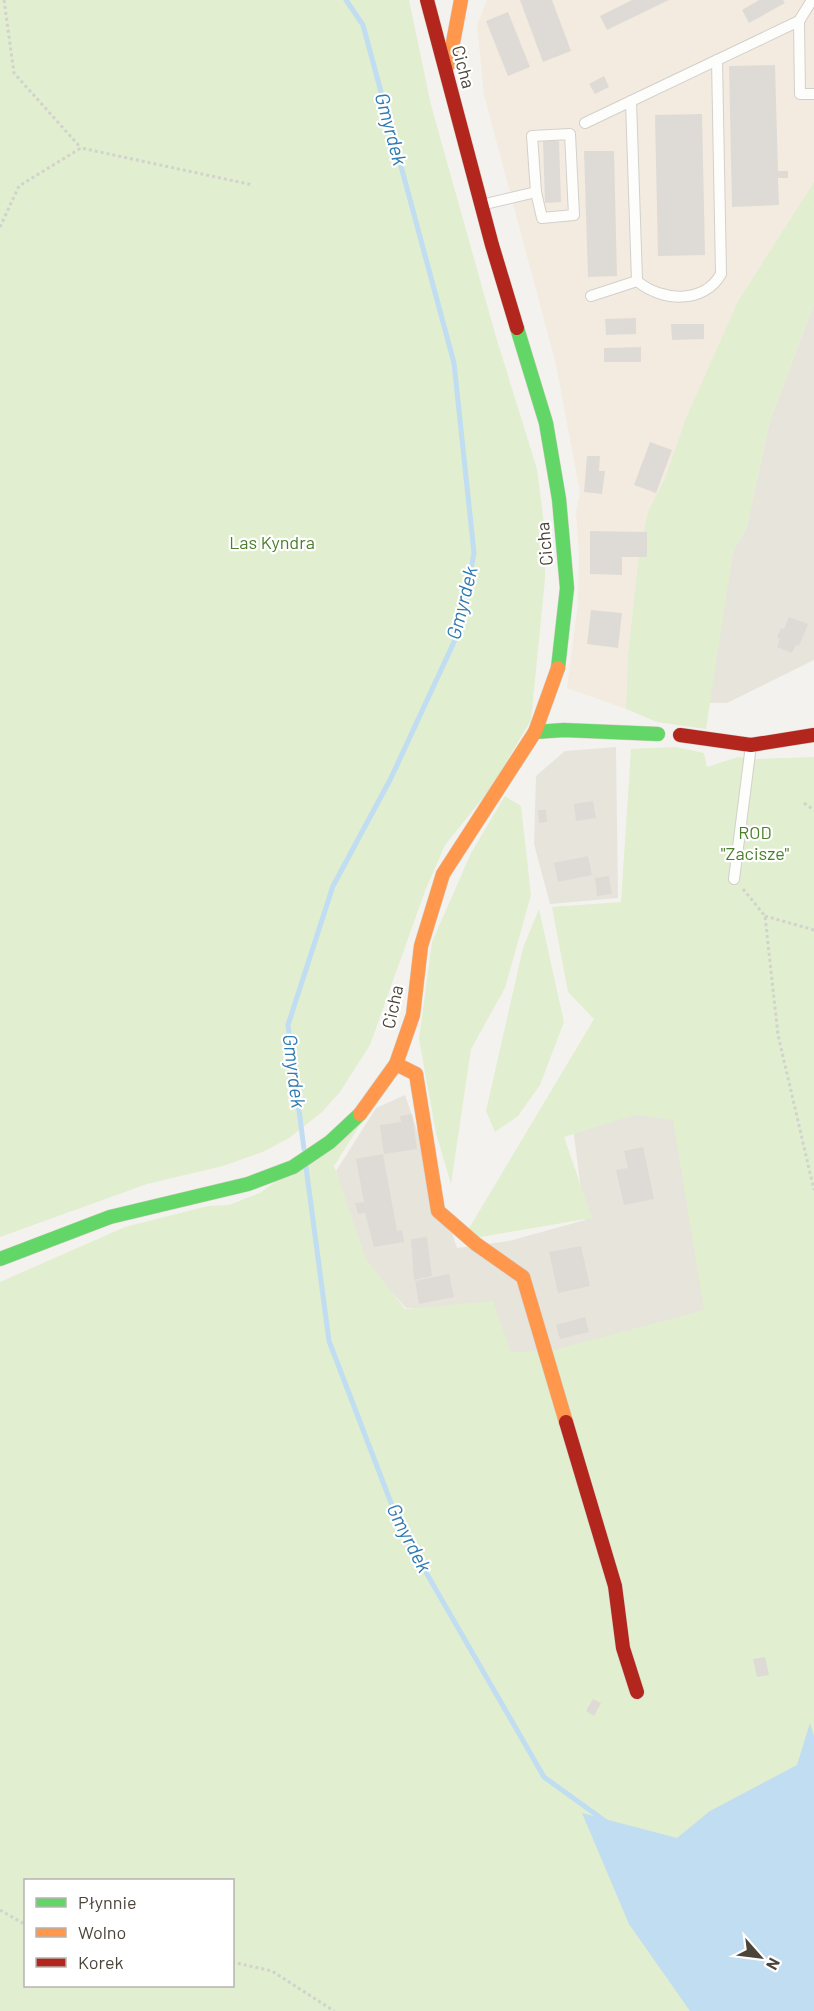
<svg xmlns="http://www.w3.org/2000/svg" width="814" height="2011" font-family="Barlow,sans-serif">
	<rect width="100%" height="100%" fill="#f4f2ee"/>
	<g fill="#e7e4dc">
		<polygon points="814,304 814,660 727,703 708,703 733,552 747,526 770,420"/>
		<polygon points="616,747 618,898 550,904 534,844 536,776 565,751"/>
		<polygon points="405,1095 457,1248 509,1241 585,1220 573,1128 646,1110 680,1119 712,1312 504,1364 455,1308 406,1308 358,1254 336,1171 376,1108"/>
	</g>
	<polygon fill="#f3ebdf" points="487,0 814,0 814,182 738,301 686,418 666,476 648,511 638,562 628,655 626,709 567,688 578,603 579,556 576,512 580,493 556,365 484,95 477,24"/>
	<g fill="#e1eecf" fill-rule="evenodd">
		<polygon points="0,0 409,0 431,105 496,337 537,469 545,532 545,579 531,720 491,788 445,845 425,891 370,1045 340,1092 322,1112 289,1138 265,1151 223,1166 147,1184 0,1237"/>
		<polygon points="814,182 814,304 770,420 747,526 733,552 706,729 657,722 626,709 628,655 638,562 648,511 666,476 686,418 738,301"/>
		<path d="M676,747l28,6 3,14 31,-10 20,2 56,-2v991l-111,263h-703v-729l125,-55 83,-21 21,-1 31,-12 107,-79 -33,52 32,93 39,50 88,-8 18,51 43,-2 150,-40 -31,-190 -38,-5 -71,22 28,81 -130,22 132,-221 -26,-27 -16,-85 69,-5 10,-153zM26,1880h206v106h-206z"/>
		<polygon points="505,796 521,806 531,895 505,988 471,1049 451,1184 436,1133 419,1039 432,942 471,853"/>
		<polygon points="539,909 564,1022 540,1085 518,1116 495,1132 486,1111 523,948"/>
	</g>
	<polygon fill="#c0ddf1" points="810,1723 814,1736 814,2011 690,2011 629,1924 582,1813 677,1838 710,1811 797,1765"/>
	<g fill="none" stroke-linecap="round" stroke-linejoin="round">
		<g stroke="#c0ddf1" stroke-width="5">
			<polyline points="304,1149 288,1025 333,886 391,778 460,629 474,553 454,363 363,25 346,0"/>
			<polyline points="306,1167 329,1341 401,1529 544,1777 605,1821"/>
		</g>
	</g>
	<g fill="#dedbd6">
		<polygon points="520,0 552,0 571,51 543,62"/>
		<polygon points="632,0 669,0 607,30 600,16"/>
		<polygon points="759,0 783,0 785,3 749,23 742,10"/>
		<polygon points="508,12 530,67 508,76 486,21"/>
		<polygon points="775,65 778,171 788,171 788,178 778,178 779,205 732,207 729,66"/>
		<polygon points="604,76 609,87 595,94 589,84"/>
		<polygon points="702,114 705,255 658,256 655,115"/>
		<polygon points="543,141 559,141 561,202 545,203"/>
		<polygon points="584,151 614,151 617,276 588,277"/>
		<polygon points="636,318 636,334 606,335 605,319"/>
		<polygon points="671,324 704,324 704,339 672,340"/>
		<polygon points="641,347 641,362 604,362 604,348"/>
		<polygon points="650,442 672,450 656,493 634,485"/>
		<polygon points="587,456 600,456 599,471 605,471 602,494 584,492"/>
		<polygon points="590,531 647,532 647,557 622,557 622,575 590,574"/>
		<polygon points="591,610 622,613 618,648 587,644"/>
		<polygon points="789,617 808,624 799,646 796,645 792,653 777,647 780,639 777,637 781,628 784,629"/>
		<polygon points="593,801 596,818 576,821 574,804"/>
		<polygon points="538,810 546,810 547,822 539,823"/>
		<polygon points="588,856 592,875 558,882 554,863"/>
		<polygon points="609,876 612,894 597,896 595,878"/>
		<polygon points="412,1114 417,1149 384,1154 380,1125 401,1122 400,1116"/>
		<polygon points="643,1147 654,1199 624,1205 616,1170 628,1168 624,1151"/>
		<polygon points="383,1154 397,1231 402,1230 404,1242 374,1247 365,1213 358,1214 355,1203 364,1202 356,1159"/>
		<polygon points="427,1237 432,1276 414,1280 411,1239"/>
		<polygon points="581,1246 590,1286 558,1293 549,1252"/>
		<polygon points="449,1274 454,1297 419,1304 415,1281"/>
		<polygon points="585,1317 589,1332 560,1339 556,1325"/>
		<polygon points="765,1657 769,1675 757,1677 753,1659"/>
		<polygon points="593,1699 601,1703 594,1716 586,1711"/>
	</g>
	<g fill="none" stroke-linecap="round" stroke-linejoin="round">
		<g stroke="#d2d0cb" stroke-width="12">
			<g id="lane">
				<polyline points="799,21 800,94 814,94"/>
				<polyline points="585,123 799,21 812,0"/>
				<polyline points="481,205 536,192 532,136 570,134 574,215 542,218 536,192"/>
				<path d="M637,281c25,21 67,23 84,-7l-4,-214"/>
				<polyline points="591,296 637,281 631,101"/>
				<polyline points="734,879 751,745"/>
			</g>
		</g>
		<g stroke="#d3cfc5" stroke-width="15">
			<g id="fast">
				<polyline points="517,328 546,423 559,499 567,588 558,668"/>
				<polyline points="535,732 564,730 658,734"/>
				<polyline points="0,1259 110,1217 248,1184 293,1167 330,1142 360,1114"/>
			</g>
		</g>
		<g stroke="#d3cfc5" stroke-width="15">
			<g id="slow">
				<polyline points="449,64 461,0"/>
				<polyline points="396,1064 416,1074 438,1211 476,1244 523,1277 566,1422"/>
				<polyline points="360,1114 396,1064 413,1015 421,946 443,874 535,732 558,668"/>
			</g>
		</g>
		<g stroke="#d3cfc5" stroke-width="15">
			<g id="jam">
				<polyline points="427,0 492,245 517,328"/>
				<polyline points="680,735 751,745 814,735"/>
				<polyline points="566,1422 615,1586 623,1648 637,1692"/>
			</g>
		</g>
		<g stroke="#d3d2cc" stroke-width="3" stroke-dasharray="3 3" stroke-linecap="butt">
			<polyline points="4,0 14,73 81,148"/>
			<polyline points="0,227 19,186 81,148 253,185"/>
			<polyline points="804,803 814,810"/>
			<polyline points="743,889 765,916 778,1035 814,1190"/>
			<polyline points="765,916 814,930"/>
			<polyline points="0,1910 26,1925"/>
			<polyline points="232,1962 272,1971 334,2011"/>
		</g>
		<use href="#lane" stroke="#fdfdfc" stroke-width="10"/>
		<use href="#fast" stroke="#63d668" stroke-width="14"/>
		<use href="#slow" stroke="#ff974d" stroke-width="14"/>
		<use href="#jam" stroke="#b3261e" stroke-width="14"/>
	</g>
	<g text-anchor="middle" stroke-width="4.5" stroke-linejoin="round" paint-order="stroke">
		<g font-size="18" fill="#4b4439" stroke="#fff">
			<text transform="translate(463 67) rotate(75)" y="6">Cicha</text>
			<text transform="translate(545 544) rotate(-95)" y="6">Cicha</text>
			<text transform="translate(393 1007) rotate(-78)" y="6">Cicha</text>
		</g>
		<g font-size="18" fill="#4a7f2a" stroke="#fff">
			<text x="272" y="549">Las Kyndra</text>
			<text x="755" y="839">ROD<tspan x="755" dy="21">"Zacisze"</tspan></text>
		</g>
		<g font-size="20" font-style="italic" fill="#2e7ab2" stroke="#fff">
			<text transform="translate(391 129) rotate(75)" y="7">Gmyrdek</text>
			<text transform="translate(462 603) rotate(-76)" y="7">Gmyrdek</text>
			<text transform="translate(294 1071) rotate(83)" y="7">Gmyrdek</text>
			<text transform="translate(409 1538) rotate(63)" y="7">Gmyrdek</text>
		</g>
	</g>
	<rect x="24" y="1879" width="210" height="108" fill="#ffffff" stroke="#b7b4b0" stroke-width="1.5"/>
	<rect x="36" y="1898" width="30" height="9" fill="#63d668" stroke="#b7b4b0" stroke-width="1.5"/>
	<text x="78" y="1909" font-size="18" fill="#4b4439">Płynnie</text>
	<rect x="36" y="1928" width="30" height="9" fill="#ff974d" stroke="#b7b4b0" stroke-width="1.5"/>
	<text x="78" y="1939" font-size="18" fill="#4b4439">Wolno</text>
	<rect x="36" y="1958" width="30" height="9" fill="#b3261e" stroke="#b7b4b0" stroke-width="1.5"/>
	<text x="78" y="1969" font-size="18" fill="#4b4439">Korek</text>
	<g transform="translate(760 1957) rotate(118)" stroke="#ffffff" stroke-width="4.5" paint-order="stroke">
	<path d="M0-4.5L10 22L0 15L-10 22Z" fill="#4b4439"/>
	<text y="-9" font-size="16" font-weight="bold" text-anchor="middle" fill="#4b4439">N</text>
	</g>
</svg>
